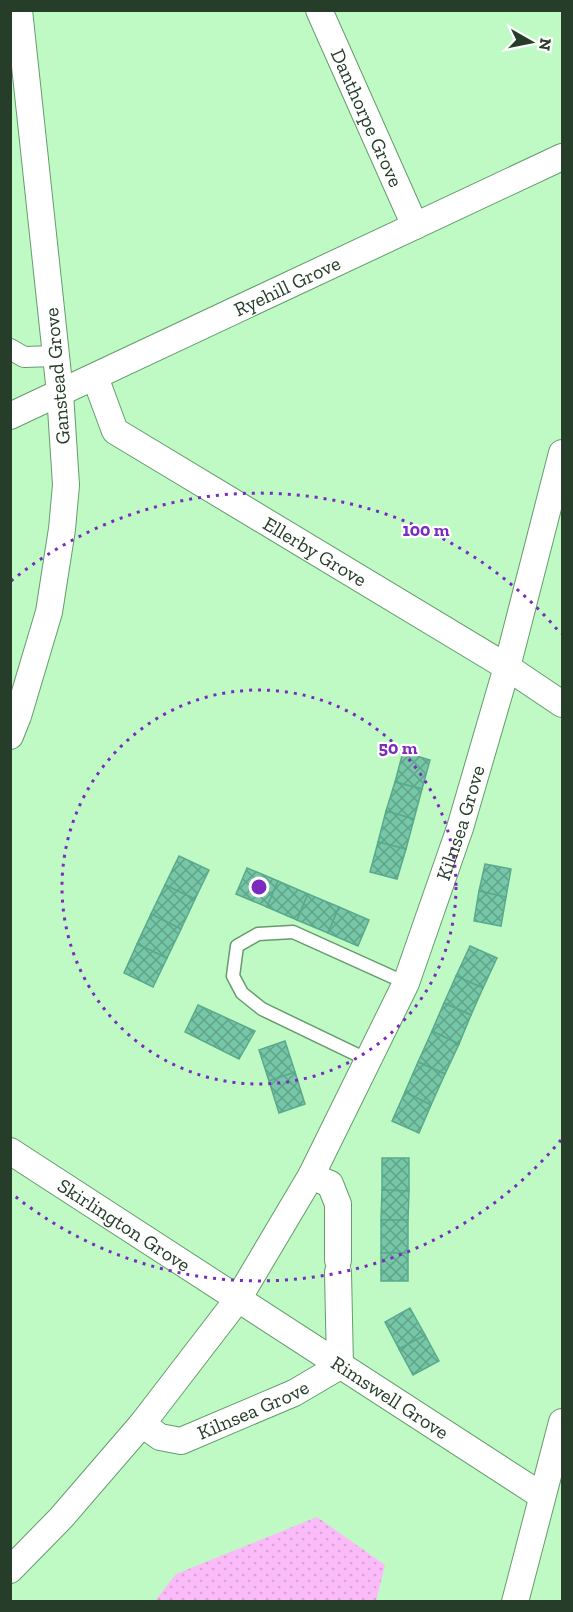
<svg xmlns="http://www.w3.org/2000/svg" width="573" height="1612" font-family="'Zilla Slab',serif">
	<defs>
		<pattern id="grass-dots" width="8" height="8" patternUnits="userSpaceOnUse" patternTransform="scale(1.5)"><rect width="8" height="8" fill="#fbbbf9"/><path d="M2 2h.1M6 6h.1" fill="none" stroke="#d7a2d5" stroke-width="1.8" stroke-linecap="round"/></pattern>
		<pattern id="building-cross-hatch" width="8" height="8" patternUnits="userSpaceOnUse" patternTransform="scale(1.5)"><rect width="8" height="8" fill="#76c7a8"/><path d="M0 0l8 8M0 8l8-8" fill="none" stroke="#61a389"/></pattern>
	</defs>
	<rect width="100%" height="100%" fill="#bffac5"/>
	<polygon fill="url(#grass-dots)" points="317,1517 385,1565 376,1601 155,1601 176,1574"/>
	<g fill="url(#building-cross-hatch)" stroke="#59aa8c" stroke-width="1.5">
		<polygon points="403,752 430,760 422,789 395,782"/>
		<polygon points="395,782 422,789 414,819 386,811"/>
		<polygon points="386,811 414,819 406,849 378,842"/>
		<polygon points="378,842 406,849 397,879 370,872"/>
		<polygon points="179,856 209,870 195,899 165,885"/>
		<polygon points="485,864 511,869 506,897 479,891"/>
		<polygon points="247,868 278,881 267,907 236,894"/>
		<polygon points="278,881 308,894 297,920 267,907"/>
		<polygon points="165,885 195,899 181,929 151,914"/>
		<polygon points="479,891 506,897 501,926 474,921"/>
		<polygon points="308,894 339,907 328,933 297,920"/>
		<polygon points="339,907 369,920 358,946 328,933"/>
		<polygon points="151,914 181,929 167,958 137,944"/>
		<polygon points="137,944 167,958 153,987 124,973"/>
		<polygon points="470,946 497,958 483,988 456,976"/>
		<polygon points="456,976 483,988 471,1015 444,1003"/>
		<polygon points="444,1003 471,1015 459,1044 432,1031"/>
		<polygon points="198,1005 255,1031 239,1059 185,1032"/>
		<polygon points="432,1031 459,1044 445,1074 418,1062"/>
		<polygon points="285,1041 295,1072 269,1081 259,1050"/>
		<polygon points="418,1062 445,1074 431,1105 405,1092"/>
		<polygon points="295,1072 305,1104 279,1113 269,1081"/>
		<polygon points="405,1092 431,1105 419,1133 392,1121"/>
		<polygon points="382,1158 409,1158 409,1191 382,1190"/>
		<polygon points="382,1190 409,1191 408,1220 381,1220"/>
		<rect x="381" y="1220" width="27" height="33"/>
		<rect x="381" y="1253" width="27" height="28"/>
		<polygon points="410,1308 425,1335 399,1349 385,1322"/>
		<polygon points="425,1335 439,1361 413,1375 399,1349"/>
	</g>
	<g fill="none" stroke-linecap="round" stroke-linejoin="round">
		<g stroke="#659c6c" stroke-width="15">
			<polyline id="service" points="368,1060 262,1009 242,993 233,976 237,946 258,934 293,932 406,983"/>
		</g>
		<g stroke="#659c6c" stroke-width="22">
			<polyline id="pedestrian" points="10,349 24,357 55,356"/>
		</g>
		<g stroke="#659c6c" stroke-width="28">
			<g id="minor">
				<path id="s1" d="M319,10l96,216"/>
				<path id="s2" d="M95,377l20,54 392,236 55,37"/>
				<path id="s3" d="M10,416l552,-259"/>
				<polyline points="10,736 18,716 49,612 62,529 66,485 60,393 19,10"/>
				<path id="s4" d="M10,1151l532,345"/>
				<polyline points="311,1176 330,1184 338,1204 338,1260"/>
				<path id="s5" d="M142,1424l18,13 21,4 113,-48 46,-27 -2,-94"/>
				<path id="s6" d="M10,1570l51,-52 81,-94 96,-125 73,-123 95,-193 54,-155 47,-161 55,-214"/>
				<polyline points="515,1602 562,1422"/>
			</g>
		</g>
		<use href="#service" stroke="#fff" stroke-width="12"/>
		<use href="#pedestrian" stroke="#fff" stroke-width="20"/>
		<use href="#minor" stroke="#fff" stroke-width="26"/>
	</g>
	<g fill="none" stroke="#7b2cbf" stroke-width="3" stroke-dasharray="3 6">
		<circle cx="259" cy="887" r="197"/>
		<path d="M561 1140A394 394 0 0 1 11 1193M11 581A394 394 0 0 1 561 634"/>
	</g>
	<g text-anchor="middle" stroke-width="4.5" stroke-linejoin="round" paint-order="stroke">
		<g font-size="20" fill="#263d29" stroke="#fff">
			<text dy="7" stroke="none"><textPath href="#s1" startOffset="118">Danthorpe Grove</textPath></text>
			<text dy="7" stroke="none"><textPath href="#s3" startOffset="306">Ryehill Grove</textPath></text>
			<text transform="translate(57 376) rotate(-95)" y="7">Ganstead Grove</text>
			<text dy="7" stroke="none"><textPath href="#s2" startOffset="291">Ellerby Grove</textPath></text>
			<text dy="7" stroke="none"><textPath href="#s6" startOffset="882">Kilnsea Grove</textPath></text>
			<text dy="7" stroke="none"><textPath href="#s4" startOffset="136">Skirlington Grove</textPath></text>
			<text dy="7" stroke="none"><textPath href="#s4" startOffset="453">Rimswell Grove</textPath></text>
			<text dy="7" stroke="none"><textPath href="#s5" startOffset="122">Kilnsea Grove</textPath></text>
		</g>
	</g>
	<circle cx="259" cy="887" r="9" fill="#7b2cbf" stroke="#fff" stroke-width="3"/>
	<g font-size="18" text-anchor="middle" font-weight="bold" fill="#7b2cbf" stroke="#fff" stroke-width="4.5" stroke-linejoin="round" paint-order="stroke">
		<text x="426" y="536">100 m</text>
		<text x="398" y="754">50 m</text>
	</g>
	<rect width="573" height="1612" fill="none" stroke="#263d29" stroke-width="24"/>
	<g transform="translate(531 42) rotate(99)" stroke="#ffffff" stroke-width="4.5" paint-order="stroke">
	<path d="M0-4.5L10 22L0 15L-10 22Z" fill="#263d29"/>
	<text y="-9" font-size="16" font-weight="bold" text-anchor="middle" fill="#263d29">N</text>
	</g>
</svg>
